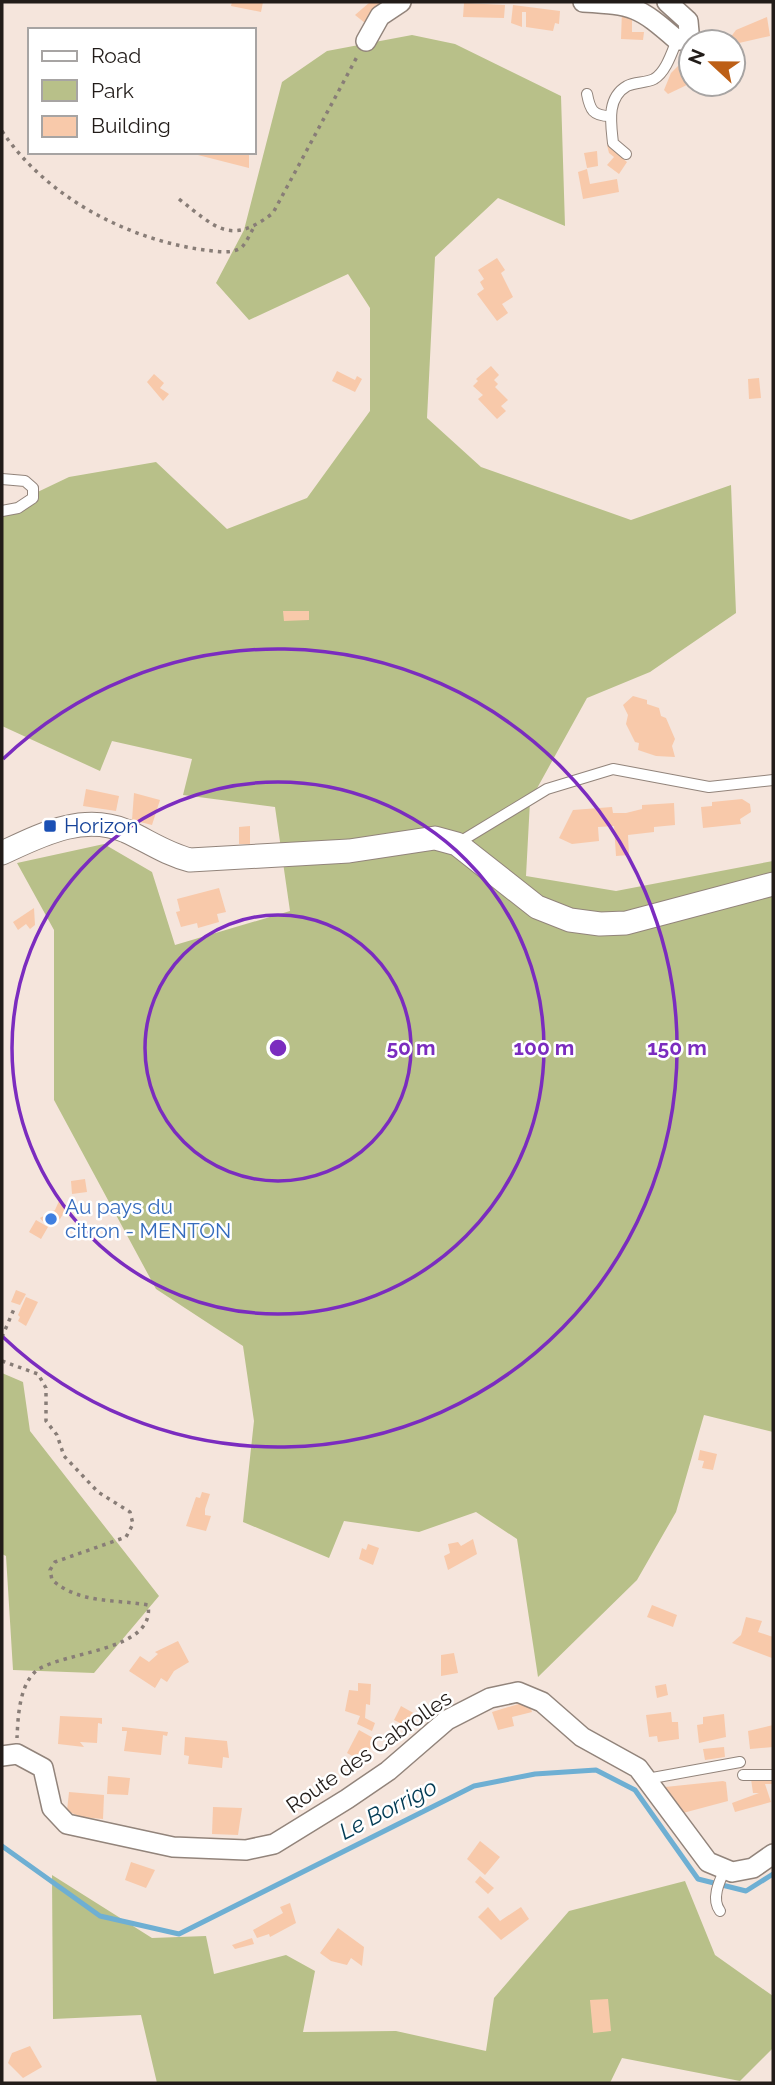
<svg xmlns="http://www.w3.org/2000/svg" width="775" height="2085" font-family="Raleway,sans-serif">
	<rect width="100%" height="100%" fill="#f5e5dc"/>
	<g fill="#b8c089">
		<polygon points="412,35 455,44 561,96 565,226 498,198 435,257 427,418 481,467 631,520 731,485 736,613 650,672 587,698 530,801 526,876 616,891 773,861 773,1432 704,1415 676,1512 637,1580 538,1677 517,1539 476,1512 419,1532 344,1521 329,1558 243,1522 254,1421 243,1346 156,1289 54,1100 54,930 17,863 104,844 152,872 175,945 290,911 275,807 183,795 192,759 112,741 100,771 2,726 2,509 69,477 156,462 227,529 307,498 370,411 370,308 348,274 249,320 216,283 244,230 282,82 327,51"/>
		<polygon points="2,1373 23,1382 30,1431 159,1596 94,1673 13,1670 6,1556 2,1554"/>
		<polygon points="52,1875 152,1938 206,1936 214,1974 286,1955 315,1971 303,2032 396,2031 486,2051 494,1998 569,1911 685,1881 715,1955 773,1996 773,2048 740,2081 622,2058 610,2083 157,2083 141,2015 53,2019"/>
	</g>
	<g fill="none" stroke-linecap="round" stroke-linejoin="round">
		<polyline stroke="#6eafd3" stroke-width="5" points="2,1846 100,1916 179,1934 474,1786 535,1774 596,1770 635,1790 698,1879 746,1891 773,1874"/>
	</g>
	<g fill="#f8c9aa">
		<polygon points="232,2 263,2 261,12 231,6"/>
		<polygon points="370,2 385,2 365,23 355,15"/>
		<polygon points="464,3 505,5 504,18 463,17"/>
		<polygon points="513,5 560,11 559,24 555,23 553,31 526,27 526,12 522,12 522,27 511,23"/>
		<polygon points="622,10 632,10 632,32 644,32 643,40 621,39"/>
		<polygon points="767,17 770,36 739,43 737,47 743,52 745,61 738,62 733,74 733,42 727,42 736,30"/>
		<polygon points="691,53 691,83 668,94 664,90 671,73"/>
		<polygon points="607,145 627,162 619,174 607,165 614,157 609,153"/>
		<polygon points="597,151 598,166 587,168 584,153"/>
		<polygon points="190,152 249,152 249,168 190,153"/>
		<polygon points="587,169 590,184 617,179 619,192 583,199 578,172"/>
		<polygon points="497,258 505,270 501,273 513,297 502,304 508,313 497,321 477,294 484,289 480,282 484,279 478,270"/>
		<polygon points="491,366 499,375 494,380 498,384 495,387 508,400 501,406 506,411 497,419 478,399 483,395 473,386 478,381 476,379"/>
		<polygon points="337,371 355,380 357,376 362,379 355,392 332,381"/>
		<polygon points="154,374 164,383 160,388 169,394 163,401 147,382"/>
		<polygon points="759,378 761,398 749,399 748,379"/>
		<polygon points="283,611 309,611 309,620 284,621"/>
		<polygon points="633,696 647,700 647,704 659,708 661,716 666,718 675,739 672,746 675,757 656,756 638,750 639,743 635,742 626,724 628,715 623,705"/>
		<polygon points="86,789 119,796 116,811 83,806"/>
		<polygon points="134,793 160,800 152,825 132,820"/>
		<polygon points="742,799 750,804 751,812 740,819 741,824 703,828 701,807 712,806 712,802"/>
		<polygon points="674,803 675,825 654,827 654,832 628,835 629,855 616,856 614,826 598,827 599,841 572,844 559,838 573,810 612,807 613,813 626,813 642,809 642,805"/>
		<polygon points="250,826 250,844 239,844 239,827"/>
		<polygon points="219,888 226,912 217,914 219,922 198,928 197,923 181,927 176,912 180,911 177,899"/>
		<polygon points="34,908 35,925 30,929 26,924 18,930 13,922"/>
		<polygon points="85,1179 87,1192 72,1194 71,1181"/>
		<polygon points="59,1201 68,1206 60,1219 48,1227 41,1239 29,1232 36,1220 48,1227 40,1218 55,1210"/>
		<polygon points="16,1290 26,1294 20,1305 11,1302"/>
		<polygon points="26,1297 38,1302 26,1326 18,1321 20,1317 18,1315"/>
		<polygon points="700,1450 717,1454 713,1470 702,1468 704,1461 698,1460"/>
		<polygon points="202,1492 210,1494 205,1509 205,1515 211,1516 206,1531 186,1526 196,1497 200,1498"/>
		<polygon points="473,1539 477,1554 448,1570 444,1556 450,1553 448,1544 458,1542 461,1546"/>
		<polygon points="368,1544 379,1548 373,1565 359,1559 362,1548 366,1550"/>
		<polygon points="652,1605 677,1615 673,1627 647,1617"/>
		<polygon points="746,1617 762,1621 758,1632 773,1637 772,1658 732,1643 741,1635"/>
		<polygon points="178,1641 189,1662 174,1671 167,1682 161,1678 155,1688 129,1671 140,1656 149,1662 158,1654 155,1652"/>
		<polygon points="454,1653 458,1673 441,1676 441,1655"/>
		<polygon points="358,1683 371,1684 370,1705 366,1704 365,1718 375,1723 372,1731 357,1724 360,1716 345,1711 349,1690 358,1691"/>
		<polygon points="666,1684 668,1695 657,1698 655,1686"/>
		<polygon points="522,1703 529,1703 532,1712 512,1717 514,1726 498,1730 492,1712"/>
		<polygon points="401,1706 417,1715 410,1728 394,1720"/>
		<polygon points="671,1712 672,1722 678,1722 679,1739 658,1742 657,1736 649,1737 646,1715"/>
		<polygon points="724,1714 726,1737 699,1743 697,1725 703,1724 703,1717"/>
		<polygon points="60,1716 102,1718 102,1724 98,1723 97,1743 80,1742 84,1747 58,1744"/>
		<polygon points="773,1725 773,1747 750,1749 748,1731"/>
		<polygon points="122,1727 168,1732 167,1736 163,1735 161,1755 124,1751 127,1731 122,1731"/>
		<polygon points="359,1730 375,1739 363,1762 347,1753"/>
		<polygon points="185,1737 227,1741 229,1758 223,1757 222,1768 188,1764 189,1756 184,1755"/>
		<polygon points="724,1747 725,1757 705,1760 703,1749"/>
		<polygon points="108,1776 130,1778 128,1795 107,1794"/>
		<polygon points="773,1778 773,1784 765,1784 771,1802 735,1812 732,1803 759,1793 753,1793 751,1779"/>
		<polygon points="723,1781 726,1782 728,1801 683,1813 665,1787"/>
		<polygon points="69,1792 104,1795 103,1819 81,1817 67,1811"/>
		<polygon points="213,1807 242,1808 238,1835 212,1834"/>
		<polygon points="480,1841 500,1857 485,1875 467,1859"/>
		<polygon points="131,1862 155,1870 146,1888 125,1880"/>
		<polygon points="480,1876 494,1888 488,1894 475,1882"/>
		<polygon points="290,1903 296,1923 270,1937 269,1934 257,1938 253,1930 283,1913 280,1907"/>
		<polygon points="488,1907 500,1921 521,1907 529,1919 501,1940 478,1917"/>
		<polygon points="338,1928 364,1947 362,1966 351,1958 347,1965 331,1961 320,1953"/>
		<polygon points="252,1938 254,1944 235,1949 232,1945"/>
		<polygon points="608,1999 611,2031 593,2033 590,2000"/>
		<polygon points="30,2046 42,2067 23,2078 8,2063 12,2053"/>
	</g>
	<g fill="none" stroke-linecap="round" stroke-linejoin="round">
		<g stroke="#92847b" stroke-width="12">
			<g id="service">
				<path d="M587,94c3,16 6,22 23,22"/>
				<path d="M626,154l-13,-11c-2,-19 -7,-45 14,-57 8,-4 19,-3 27,-7 12,-7 18,-27 23,-39"/>
				<polyline points="2,479 25,481 33,488 33,498 18,508 2,511"/>
				<polyline points="458,843 547,789 613,769 709,787 773,780"/>
				<polyline points="743,1775 773,1775"/>
				<polyline points="647,1779 740,1762"/>
				<path d="M720,1911c-9,-12 -1,-29 5,-42"/>
			</g>
		</g>
		<g stroke="#92847b" stroke-width="22">
			<g id="minor">
				<path d="M583,2c51,3 55,4 94,38h6l6,-8 -1,-11 -21,-19"/>
				<polyline points="366,41 380,16 401,2"/>
				<polyline points="2,1756 17,1754 43,1768 52,1808 67,1824 173,1847 246,1850 274,1844 347,1799 388,1771 447,1720 490,1698 518,1692 542,1702 582,1737 638,1768 708,1862 732,1872 753,1868 773,1854"/>
			</g>
		</g>
		<g stroke="#92847b" stroke-width="25">
			<path id="tertiary" d="M2,853c39,-18 80,-40 124,-22 22,10 40,23 64,29l159,-9 86,-13 22,6 80,63 33,13 30,4 26,-1 147,-39"/>
		</g>
		<g stroke="#887d77" stroke-width="3.5" stroke-dasharray="3.5 5" stroke-linecap="butt">
			<path d="M2,131c44,66 126,109 203,119 11,1 27,5 37,-3 4,-4 8,-13 11,-18"/>
			<path d="M179,199c37,29 52,47 94,14l85,-158"/>
			<polyline points="2,1337 14,1309"/>
			<path d="M2,1361l36,13 8,14v33l11,14 7,21 34,36 32,20 3,12 -7,13 -71,25 -5,8 2,10c28,24 62,19 96,25 8,47 -86,46 -112,66 -17,15 -18,46 -19,67"/>
		</g>
		<use href="#service" stroke="#fff" stroke-width="10"/>
		<use href="#minor" stroke="#fff" stroke-width="19"/>
		<use href="#tertiary" stroke="#fff" stroke-width="23"/>
	</g>
	<g fill="none" stroke="#7b2cbf" stroke-width="3.5">
		<circle cx="278" cy="1048" r="133"/>
		<circle cx="278" cy="1048" r="266"/>
		<path d="M3 759A399 399 0 1 1 3 1337"/>
	</g>
	<rect fill="#1a4fb4" stroke="#fff" stroke-width="2.5" x="43" y="819" width="14" height="14" rx="3.5"/>
	<circle fill="#3f7fe0" stroke="#fff" stroke-width="2.5" cx="51" cy="1219" r="7"/>
	<g text-anchor="middle" stroke-width="5" stroke-linejoin="round" paint-order="stroke">
		<g font-size="21" fill="#164399" stroke="#fff" text-anchor="start">
			<text x="64" y="833">Horizon</text>
		</g>
		<g font-size="21" fill="#366cbe" stroke="#fff" text-anchor="start">
			<text x="65" y="1214">Au pays du<tspan x="65" dy="24">citron - MENTON</tspan></text>
		</g>
		<g font-size="21" fill="#221c19" stroke="#fff">
			<text transform="translate(369 1752) rotate(-35)" y="7">Route des Cabrolles</text>
		</g>
		<g font-size="23" font-style="italic" fill="#023b54" stroke="#fff">
			<text transform="translate(388 1809) rotate(-27)" y="8">Le Borrigo</text>
		</g>
	</g>
	<circle cx="278" cy="1048" r="10" fill="#7b2cbf" stroke="#fff" stroke-width="3.5"/>
	<g font-size="21" text-anchor="middle" font-weight="bold" fill="#7b2cbf" stroke="#fff" stroke-width="5" stroke-linejoin="round" paint-order="stroke">
		<text x="411" y="1055">50 m</text>
		<text x="544" y="1055">100 m</text>
		<text x="677" y="1055">150 m</text>
	</g>
	<rect width="775" height="2085" fill="none" stroke="#221c19" stroke-width="7"/>
	<rect x="28" y="28" width="228" height="126" fill="#ffffff" stroke="#a7a4a3" stroke-width="2"/>
	<rect x="42" y="51" width="35" height="10" fill="#ffffff" stroke="#a7a4a3" stroke-width="2"/>
	<text x="91" y="63" font-size="21" fill="#221c19">Road</text>
	<rect x="42" y="80" width="35" height="21" fill="#b8c089" stroke="#a7a4a3" stroke-width="2"/>
	<text x="91" y="98" font-size="21" fill="#221c19">Park</text>
	<rect x="42" y="116" width="35" height="21" fill="#f8c9aa" stroke="#a7a4a3" stroke-width="2"/>
	<text x="91" y="133" font-size="21" fill="#221c19">Building</text>
	<g transform="translate(712 63) rotate(292)"><circle r="33" fill="#ffffff" stroke="#a7a4a3" stroke-width="2"/>
	<path d="M0-5L12 26L0 18L-12 26Z" fill="#bd5f16"/>
	<text y="-10" font-size="19" font-weight="bold" text-anchor="middle" fill="#221c19">N</text>
	</g>
</svg>
